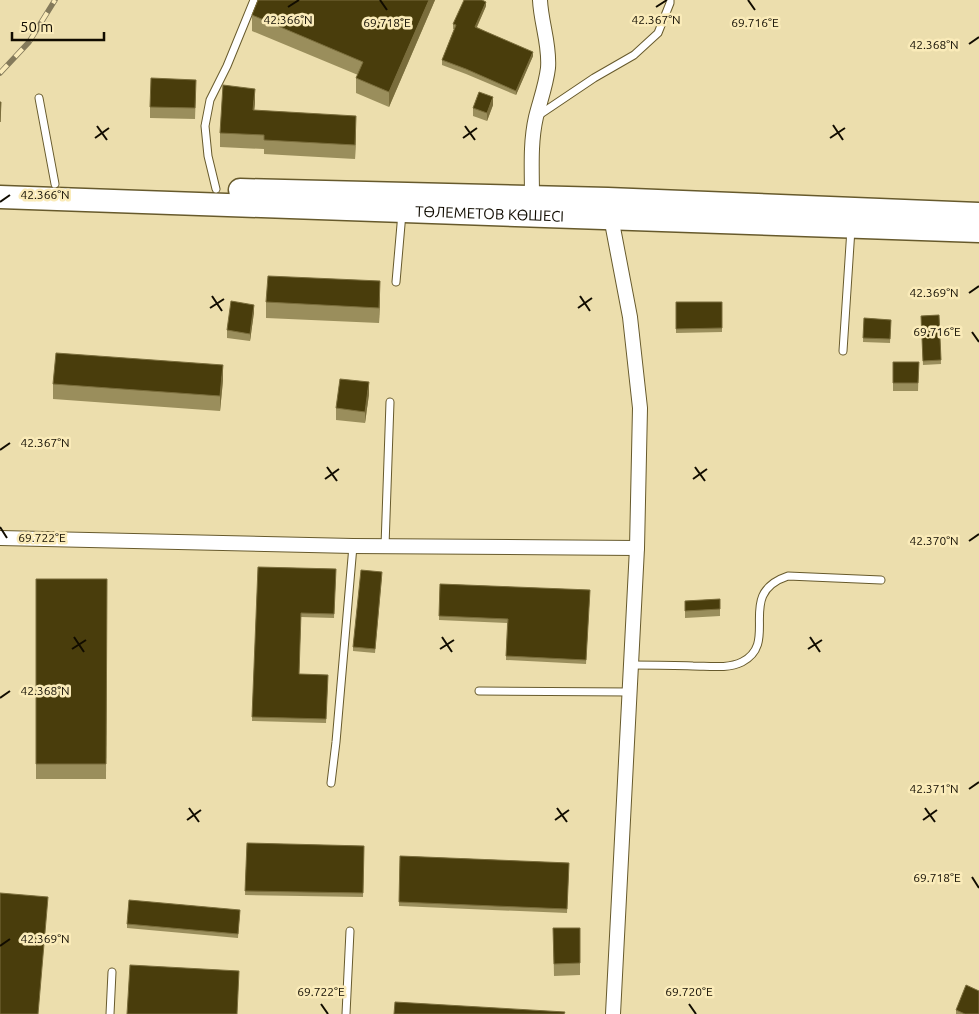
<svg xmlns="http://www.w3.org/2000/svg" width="979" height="1014" font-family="Ubuntu,sans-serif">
	<rect width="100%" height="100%" fill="#ecdead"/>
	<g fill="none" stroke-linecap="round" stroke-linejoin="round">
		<g stroke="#675a2c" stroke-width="9">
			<g id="lane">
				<polyline points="39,98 55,184"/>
				<polyline points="539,115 594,78 634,55 658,33 670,3 670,0"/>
				<polyline points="216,189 208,156 205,126 210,100 227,66 254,0"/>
				<polyline points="396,282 402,213"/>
				<polyline points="843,351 851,229"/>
				<polyline points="385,546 390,402"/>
				<path d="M631,665c21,0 41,0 62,1 15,0 35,3 49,-4 39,-20 -8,-68 46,-86l93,4"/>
				<polyline points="479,691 630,692"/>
				<polyline points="331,783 336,742 353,546"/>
				<polyline points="110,1014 112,972"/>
				<polyline points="346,1014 350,931"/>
			</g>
		</g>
		<g stroke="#675a2c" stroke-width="16">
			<g id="street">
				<path d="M532,197c0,-26 -2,-54 4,-80 4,-16 10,-32 12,-49 2,-23 -7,-45 -8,-68"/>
				<polyline points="610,212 630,317 640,408 637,548 613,1014"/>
				<polyline points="0,538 353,546 637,548"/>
			</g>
		</g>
		<g stroke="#675a2c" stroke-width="25">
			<g id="primary">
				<polyline points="240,190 608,199 979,214"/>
				<path id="s1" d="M0,197l979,34"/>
			</g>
		</g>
		<use href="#lane" stroke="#fff" stroke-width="7"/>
		<use href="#street" stroke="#fff" stroke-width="14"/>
		<use href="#primary" stroke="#fff" stroke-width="22"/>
		<g stroke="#847a5b" stroke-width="5.5">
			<polyline id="rail" points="0,73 29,42 55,0"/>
		</g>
		<use href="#rail" stroke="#faebb9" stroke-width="4" stroke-dasharray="11" stroke-linecap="butt"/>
	</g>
	<g fill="#9a8e5c">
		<polygon points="258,0 435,0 389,107 356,93 356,78 358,75 252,31 252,15"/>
		<polygon points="486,6 477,27 533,56 516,95 466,74 442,65 442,60 454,29 453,29 453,24"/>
		<polygon points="196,91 195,119 150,118 150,107"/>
		<polygon points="255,103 254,110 356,130 355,159 264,154 264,149 220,147 220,133"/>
		<polygon points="493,105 487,121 473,116 473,108"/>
		<polygon points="380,297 379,323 266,318 266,302"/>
		<polygon points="676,302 722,302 722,332 676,333"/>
		<polygon points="254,312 250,341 227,338 227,330"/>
		<polygon points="939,315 941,364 923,365 921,316"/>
		<polygon points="864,318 891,320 890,343 863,342"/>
		<polygon points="893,362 919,362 918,391 893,391"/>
		<polygon points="223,380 220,411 53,399 53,384"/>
		<polygon points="369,394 365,423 336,420 336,408"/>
		<polygon points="258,567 336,569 334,618 301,617 299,674 328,675 326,723 252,721"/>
		<polygon points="382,576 375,653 353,651 353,647"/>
		<polygon points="36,579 107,579 106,779 36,779"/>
		<polygon points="440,584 590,590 586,664 506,660 507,623 439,620"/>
		<polygon points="720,599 720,616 685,618 685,601"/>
		<polygon points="247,843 364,846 363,897 245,895"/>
		<polygon points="400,856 569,863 567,913 399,906"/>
		<polygon points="240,910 238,938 127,928 127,924"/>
		<polygon points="553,928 580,928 580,975 554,976"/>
		<polygon points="956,1010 979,1014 956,1014"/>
	</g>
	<g fill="#7a6d3c">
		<polygon points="429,0 435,0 389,107 389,92"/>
		<polygon points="486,2 486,6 475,31 475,27"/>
		<polygon points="533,52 533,56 516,95 516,91"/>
		<polygon points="255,89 255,103 253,124 253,110"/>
		<polygon points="493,97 493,105 487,121 487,113"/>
		<polygon points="356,116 356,130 355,159 355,145"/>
		<polygon points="380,281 380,297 379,323 379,308"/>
		<polygon points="254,305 254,312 250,341 250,334"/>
		<polygon points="223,365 223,380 220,411 220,396"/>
		<polygon points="369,382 369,394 365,423 365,412"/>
	</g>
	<g fill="#493d0c" stroke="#7a6d3c">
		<polygon points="258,0 429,0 389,92 356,78 363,62 252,15"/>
		<polygon points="464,0 482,0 486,2 475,27 533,52 516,91 466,69 442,60 456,25 453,24"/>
		<polygon points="151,78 196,80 195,108 150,107"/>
		<polygon points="223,85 255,89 253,110 356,116 355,145 264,140 264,135 220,133"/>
		<polygon points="479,92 493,97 487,113 473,108"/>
		<polygon points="0,102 1,102 0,122"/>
		<polygon points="268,276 380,281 379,308 266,302"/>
		<polygon points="231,301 254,305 250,334 227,330"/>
		<polygon points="676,302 722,302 722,328 676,329"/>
		<polygon points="939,315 941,360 923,361 921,316"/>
		<polygon points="864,318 891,320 890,339 863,338"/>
		<polygon points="56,353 223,365 220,396 53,384"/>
		<polygon points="893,362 919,362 918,383 893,383"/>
		<polygon points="340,379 369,382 365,412 336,408"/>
		<polygon points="258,567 336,569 334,614 301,613 299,674 328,675 326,719 252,717"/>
		<polygon points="361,570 382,572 375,649 353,647"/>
		<polygon points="36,579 107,579 106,764 36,764"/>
		<polygon points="440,584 590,590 586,660 506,656 508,619 439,616"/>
		<polygon points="720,599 720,609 685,611 685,601"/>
		<polygon points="247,843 364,846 363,893 245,891"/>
		<polygon points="400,856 569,863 567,909 399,902"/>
		<polygon points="0,893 48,897 38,1014 0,1014"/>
		<polygon points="129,900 240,910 238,934 127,924"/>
		<polygon points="553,928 580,928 580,963 554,964"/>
		<polygon points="130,965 239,971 237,1014 127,1014"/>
		<polygon points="966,985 979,991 979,1014 965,1014 956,1010"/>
		<polygon points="395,1002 565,1012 564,1014 394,1014"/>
	</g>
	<path fill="none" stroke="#110c00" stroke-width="2" d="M380,0l7,10M748,0l7,10M288,7l11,-7M656,7l11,-7M969,44l10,-7M833,125l10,15M97,126l10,14M465,126l10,14M95,138l14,-10M463,138l14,-10M830,138l15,-10M0,202l10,-7M969,293l10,-7M212,296l10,15M580,296l10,15M210,308l14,-9M578,308l14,-10M972,332l7,10M0,450l10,-7M327,467l10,14M695,467l10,14M325,479l14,-10M693,479l14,-10M0,527l7,11M969,541l10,-7M74,637l10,15M442,637l10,15M810,637l10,15M72,649l14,-9M440,649l14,-9M808,649l14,-9M0,698l10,-7M969,789l10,-7M189,808l10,14M557,808l10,14M925,808l10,14M187,820l14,-10M555,820l14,-10M923,820l14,-10M972,877l7,11M0,946l10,-7M321,1004l7,10M689,1004l7,10"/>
	<g text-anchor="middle" stroke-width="5" stroke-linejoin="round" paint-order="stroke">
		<g font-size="15" fill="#110c00" stroke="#faebb9">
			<text dy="5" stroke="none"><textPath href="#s1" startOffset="490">ТӨЛЕМЕТОВ КӨШЕСІ</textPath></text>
		</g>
	</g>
	<g font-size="12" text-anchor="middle" fill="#110c00" stroke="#faebb9" stroke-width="5" stroke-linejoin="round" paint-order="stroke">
		<text x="288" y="24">42.366°N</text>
		<text x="656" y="24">42.367°N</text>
		<text x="387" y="27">69.718°E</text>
		<text x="755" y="27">69.716°E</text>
		<text x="934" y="49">42.368°N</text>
		<text x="45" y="199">42.366°N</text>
		<text x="934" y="297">42.369°N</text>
		<text x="937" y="336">69.716°E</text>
		<text x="45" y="447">42.367°N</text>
		<text x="42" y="542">69.722°E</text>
		<text x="934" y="545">42.370°N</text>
		<text x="45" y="695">42.368°N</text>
		<text x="934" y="793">42.371°N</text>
		<text x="937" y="882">69.718°E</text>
		<text x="45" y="943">42.369°N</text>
		<text x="321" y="996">69.722°E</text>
		<text x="689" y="996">69.720°E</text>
	</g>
	<path d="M12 32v8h92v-8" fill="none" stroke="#110c00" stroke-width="2.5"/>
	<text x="20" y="32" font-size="15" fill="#110c00" stroke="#faebb9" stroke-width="4" paint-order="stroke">50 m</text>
</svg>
